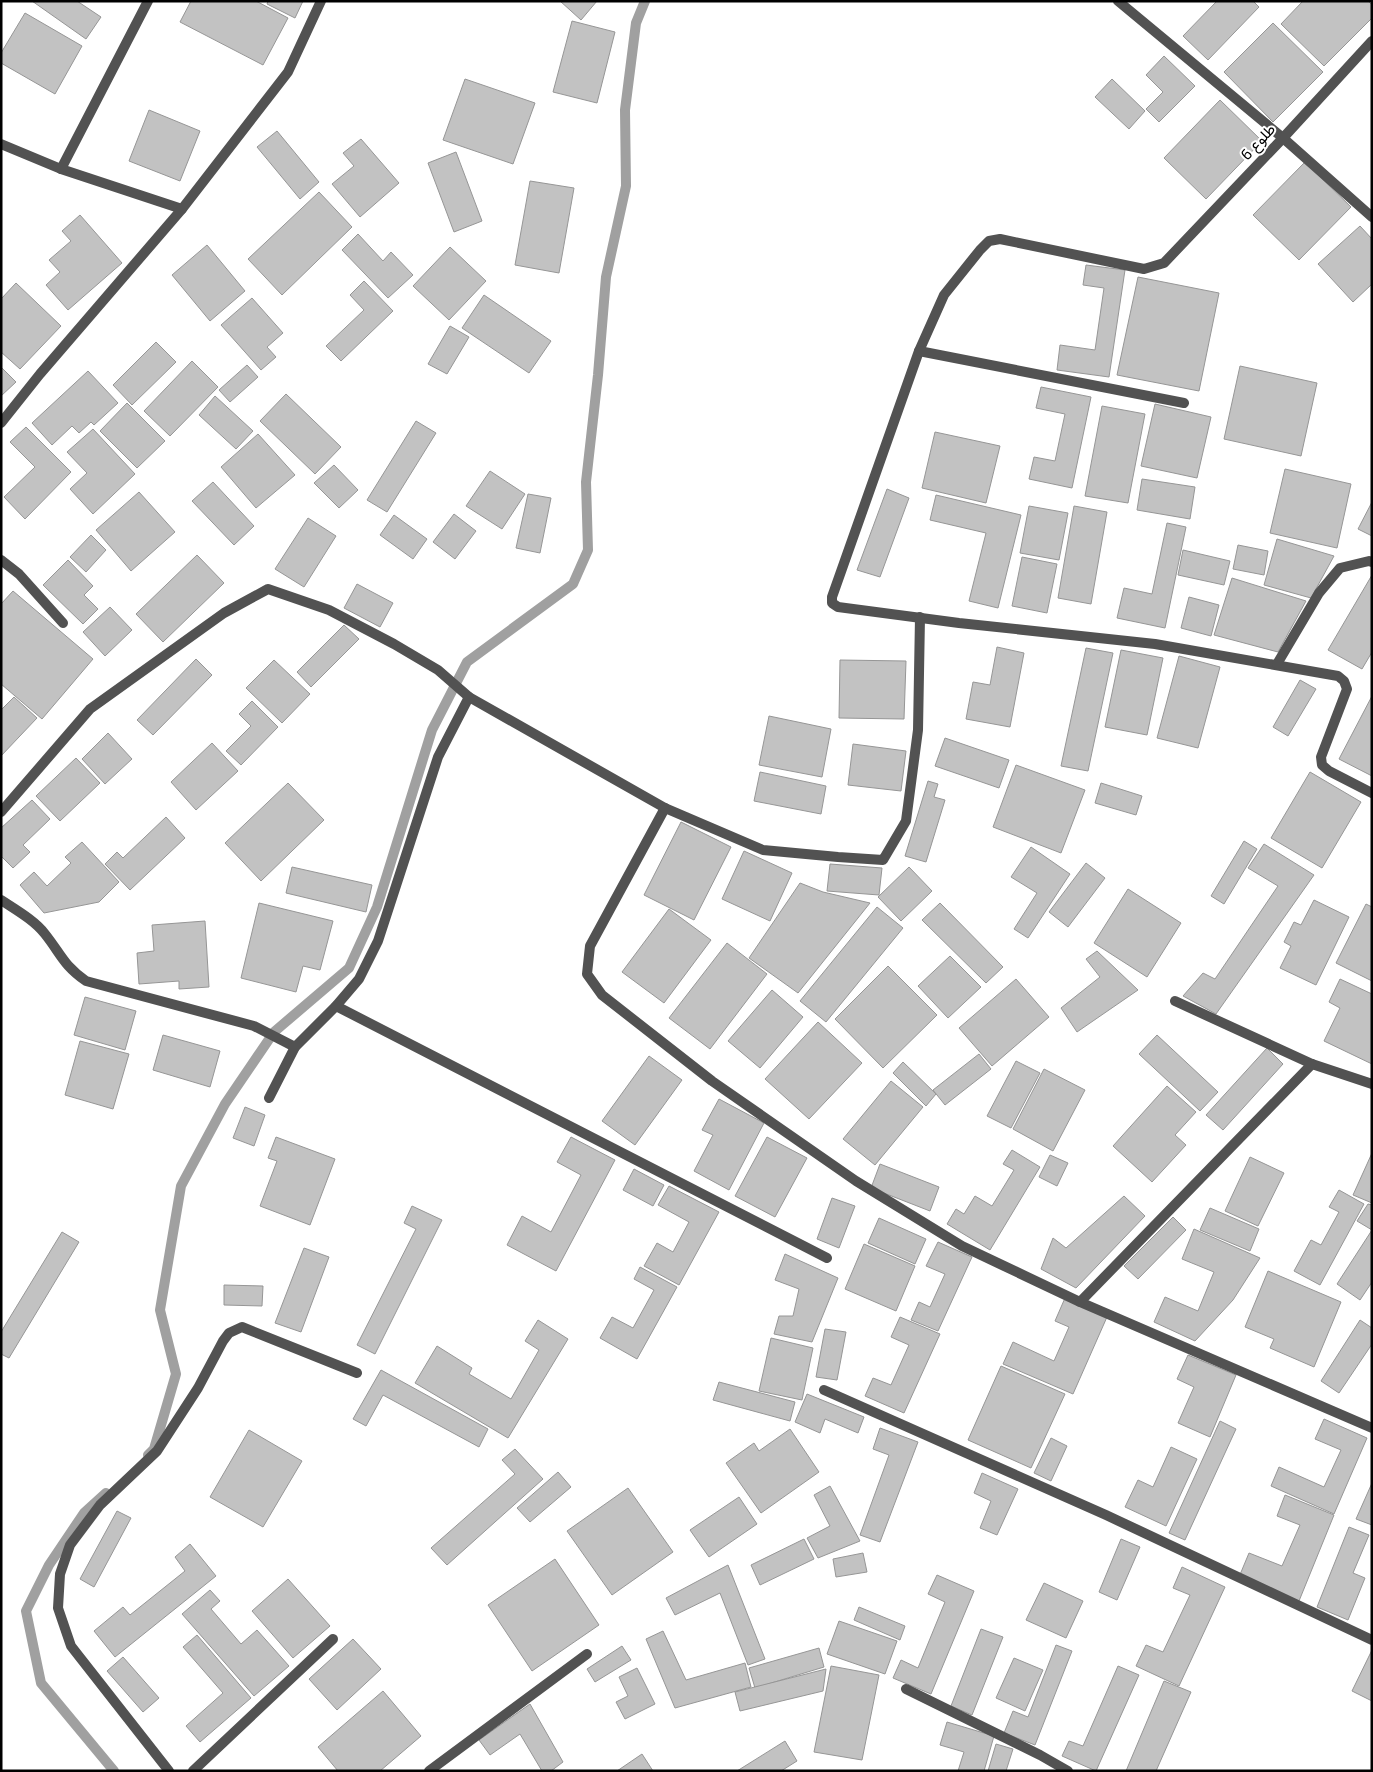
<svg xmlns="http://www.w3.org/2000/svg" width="1373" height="1772" font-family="'Exo 2',Vazirmatn,sans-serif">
	<rect width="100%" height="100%" fill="#fff"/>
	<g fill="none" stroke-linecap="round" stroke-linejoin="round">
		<g stroke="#a0a0a0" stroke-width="10">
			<polyline points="148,1455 154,1449 176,1374 160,1310 181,1186 225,1104 274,1032 349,968 377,907 432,730 467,662 573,584 588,550 586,482 598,375 606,277 626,186 625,110 636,23 645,1"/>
			<polyline points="106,1493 84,1513 49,1565 26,1611 41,1683 114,1771"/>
		</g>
	</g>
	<g fill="#c2c2c2" stroke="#969696">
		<polygon points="32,1 77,1 101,17 86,39"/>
		<polygon points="191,1 256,1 288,18 263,65 180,22"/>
		<polygon points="268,1 303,1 295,18 267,4"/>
		<polygon points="560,1 597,1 581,20"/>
		<polygon points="1217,1 1253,1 1259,7 1208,60 1183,36"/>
		<polygon points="1303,1 1368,1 1372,5 1372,18 1324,66 1281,24"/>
		<polygon points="25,13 82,46 55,94 1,63 1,53"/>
		<polygon points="572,21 615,32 597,103 553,92"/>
		<polygon points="1273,23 1323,72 1273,122 1224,72"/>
		<polygon points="1164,56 1195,86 1159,122 1146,109 1163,92 1146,75"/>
		<polygon points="465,79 535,103 513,164 443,140"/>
		<polygon points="1112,79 1145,111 1129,129 1095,97"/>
		<polygon points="1220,100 1262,141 1206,199 1164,158"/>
		<polygon points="149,110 200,131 180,181 129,161"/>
		<polygon points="277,131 319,182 300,199 257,147"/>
		<polygon points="361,139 399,183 360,217 332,184 354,166 343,153"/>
		<polygon points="456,152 482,221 454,232 428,163"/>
		<polygon points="1305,162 1351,207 1299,260 1253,215"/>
		<polygon points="530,181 574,188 559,273 515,265"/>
		<polygon points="319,192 352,227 282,295 248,259"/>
		<polygon points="80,215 122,263 68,310 46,285 60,272 49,260 71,241 62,231"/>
		<polygon points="1360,226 1372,239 1372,284 1353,302 1318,264"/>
		<polygon points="358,234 383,261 391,252 413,275 388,298 342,250"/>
		<polygon points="207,245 245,291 210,321 172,275"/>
		<polygon points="450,247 486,281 449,320 413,286"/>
		<polygon points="1086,265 1125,270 1109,377 1057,370 1060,345 1095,350 1104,288 1083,285"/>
		<polygon points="1138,277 1219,293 1199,391 1117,375"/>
		<polygon points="364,281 393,311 341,361 326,346 364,310 350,295"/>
		<polygon points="16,283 61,326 20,369 1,352 1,299"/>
		<polygon points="484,295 551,341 529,373 462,328"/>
		<polygon points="252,298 283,333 267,347 276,357 261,370 221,325"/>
		<polygon points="450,326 469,337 447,374 428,364"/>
		<polygon points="156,342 176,362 132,405 113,385"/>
		<polygon points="192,361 218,387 170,436 144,411"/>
		<polygon points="247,365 258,377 230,402 219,390"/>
		<polygon points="1240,366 1317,383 1301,456 1224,439"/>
		<polygon points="1,367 16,382 1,396"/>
		<polygon points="88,371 118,403 94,425 91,422 79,433 72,426 52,445 32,423"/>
		<polygon points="1041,387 1091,397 1072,488 1029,479 1034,457 1055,461 1065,414 1036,408"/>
		<polygon points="286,394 341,447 315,474 260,421"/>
		<polygon points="215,396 253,431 236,449 199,415"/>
		<polygon points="127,403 165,441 137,468 100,431"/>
		<polygon points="1155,404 1211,417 1197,478 1141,466"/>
		<polygon points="1102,406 1145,414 1128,503 1085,496"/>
		<polygon points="416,421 436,433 387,512 367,500"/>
		<polygon points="26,427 71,472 25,519 4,497 35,467 10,442"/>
		<polygon points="93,429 135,474 93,514 70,489 87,473 67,452"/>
		<polygon points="935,432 1000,446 986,503 922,488"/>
		<polygon points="258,434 295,475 256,508 221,467"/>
		<polygon points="334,465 358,490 339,508 314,483"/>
		<polygon points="1285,469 1351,484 1337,548 1270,533"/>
		<polygon points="490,471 525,494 502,529 466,506"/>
		<polygon points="1142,479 1195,487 1190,519 1137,510"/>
		<polygon points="213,482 254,526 234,545 192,501"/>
		<polygon points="887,489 909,498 880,577 857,570"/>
		<polygon points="139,492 175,532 131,571 96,530"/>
		<polygon points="528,494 551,498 540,553 516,548"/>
		<polygon points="936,495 1021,515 998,608 969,601 986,533 930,520"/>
		<polygon points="1372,502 1372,536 1358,529"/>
		<polygon points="1029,506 1068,513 1059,560 1020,553"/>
		<polygon points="1074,506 1107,512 1091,604 1058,598"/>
		<polygon points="454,514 476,531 455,559 433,542"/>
		<polygon points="394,515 427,539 413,559 380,535"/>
		<polygon points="308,518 336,536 304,587 275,569"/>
		<polygon points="1167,523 1186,527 1165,628 1117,618 1124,588 1152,594"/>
		<polygon points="91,535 106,550 86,572 70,557"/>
		<polygon points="1277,539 1334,556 1311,598 1264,585"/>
		<polygon points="1238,545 1268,551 1264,575 1233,569"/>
		<polygon points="1183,550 1230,561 1224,585 1178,575"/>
		<polygon points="197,555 224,583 163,642 136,614"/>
		<polygon points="1022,557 1057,564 1047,613 1012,606"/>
		<polygon points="68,560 93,586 84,595 98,609 83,624 43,585"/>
		<polygon points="1372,575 1372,652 1362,669 1328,650"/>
		<polygon points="1232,578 1306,601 1278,652 1214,635"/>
		<polygon points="357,584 393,603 380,627 344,608"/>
		<polygon points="13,591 93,659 42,719 1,684 1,604"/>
		<polygon points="1189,597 1219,605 1211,636 1181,628"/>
		<polygon points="110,607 132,630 105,656 83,632"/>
		<polygon points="344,625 359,639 311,687 297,672"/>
		<polygon points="997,647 1024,653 1010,727 966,719 973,682 990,685"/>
		<polygon points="1086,648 1113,653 1088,771 1061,766"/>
		<polygon points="1121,650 1163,658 1147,735 1105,727"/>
		<polygon points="1179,656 1220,667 1198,748 1157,738"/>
		<polygon points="196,659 212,675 153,735 137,720"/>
		<polygon points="274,660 310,694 282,723 246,688"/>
		<polygon points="840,660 906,661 904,719 839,718"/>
		<polygon points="1300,680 1316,689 1288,736 1273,727"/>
		<polygon points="1372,696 1372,776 1339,759"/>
		<polygon points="14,697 37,718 1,756 1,710"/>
		<polygon points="252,701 278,727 241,765 226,751 251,726 239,714"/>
		<polygon points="769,716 831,729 822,777 759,765"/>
		<polygon points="108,733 132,759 105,784 82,759"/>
		<polygon points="945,738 1009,760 999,788 935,766"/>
		<polygon points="212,743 238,771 196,810 171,782"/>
		<polygon points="853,744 906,751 901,791 848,785"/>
		<polygon points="76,758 100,783 60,821 36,796"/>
		<polygon points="1016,765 1085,790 1061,853 993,827"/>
		<polygon points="760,772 826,786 821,814 754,801"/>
		<polygon points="1310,772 1361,802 1322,868 1271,838"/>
		<polygon points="928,781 938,784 934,797 945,800 926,862 905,856"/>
		<polygon points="288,783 324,820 261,881 225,843"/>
		<polygon points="1101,783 1142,796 1136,815 1095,803"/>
		<polygon points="32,800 50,819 23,845 30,852 13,868 1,856 1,828"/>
		<polygon points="166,817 185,838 130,890 105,864 117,852 123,858"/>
		<polygon points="681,822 731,847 694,920 644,895"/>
		<polygon points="1244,841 1257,849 1224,904 1211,896"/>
		<polygon points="82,842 119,882 99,902 44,913 20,885 34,872 47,886 71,863 65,857"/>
		<polygon points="1264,844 1314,875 1216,1014 1183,996 1203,973 1215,979 1278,886 1248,868"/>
		<polygon points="1031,847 1070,874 1028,938 1014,929 1037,893 1011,877"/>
		<polygon points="744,851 792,873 770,921 722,899"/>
		<polygon points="1086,863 1105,878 1068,927 1049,912"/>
		<polygon points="830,864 882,868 879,895 827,891"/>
		<polygon points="292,867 372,885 366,912 286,893"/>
		<polygon points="909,867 932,891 901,921 878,897"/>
		<polygon points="800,883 823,892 870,903 798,993 749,958"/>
		<polygon points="1128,889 1181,923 1147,977 1094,943"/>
		<polygon points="1314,900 1349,917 1316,985 1280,968 1291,946 1284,942 1294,922 1301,925"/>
		<polygon points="259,903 333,921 320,970 303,966 296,992 241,978"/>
		<polygon points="940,903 1003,967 986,983 922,920"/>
		<polygon points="1366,904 1372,907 1372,981 1336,963"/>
		<polygon points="877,907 903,928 826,1022 800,1001"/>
		<polygon points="669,909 711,940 664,1003 622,972"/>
		<polygon points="205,921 209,987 179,989 179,981 139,984 137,953 154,951 152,925"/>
		<polygon points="727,943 767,974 710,1049 669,1018"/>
		<polygon points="1097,951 1138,990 1077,1032 1061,1008 1100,977 1086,959"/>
		<polygon points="950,956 981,987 948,1018 918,986"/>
		<polygon points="888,966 937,1015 883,1068 835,1019"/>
		<polygon points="1016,979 1049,1017 992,1066 959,1028"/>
		<polygon points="1340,979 1372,994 1372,1064 1324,1041 1340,1008 1329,1002"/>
		<polygon points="772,990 803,1017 760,1068 728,1041"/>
		<polygon points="85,997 136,1011 125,1050 74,1035"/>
		<polygon points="818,1022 862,1063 809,1119 765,1079"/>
		<polygon points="163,1035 220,1051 210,1087 153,1070"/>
		<polygon points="1157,1035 1218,1092 1200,1111 1139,1054"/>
		<polygon points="80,1041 129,1054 113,1109 65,1095"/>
		<polygon points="1267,1048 1283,1064 1223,1130 1206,1115"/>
		<polygon points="979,1054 991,1069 945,1105 933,1090"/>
		<polygon points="649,1056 682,1080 635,1145 602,1121"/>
		<polygon points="1016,1061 1040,1073 1011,1128 987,1116"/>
		<polygon points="903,1062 936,1094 926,1106 893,1073"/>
		<polygon points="1044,1069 1085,1090 1053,1151 1013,1129"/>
		<polygon points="891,1081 923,1107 875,1165 843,1139"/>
		<polygon points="1167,1086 1196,1112 1175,1135 1186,1145 1152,1182 1113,1146"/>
		<polygon points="719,1099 764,1123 729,1190 694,1171 713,1135 702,1130"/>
		<polygon points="245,1107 265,1115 254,1146 233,1138"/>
		<polygon points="276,1137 335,1159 310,1225 260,1206 277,1161 268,1158"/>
		<polygon points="571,1137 615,1160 556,1271 507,1245 522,1216 551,1232 581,1175 557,1162"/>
		<polygon points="767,1137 807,1158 775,1217 735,1196"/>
		<polygon points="1012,1150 1040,1167 990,1250 947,1224 956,1209 964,1214 975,1196 992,1206 1014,1170 1003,1164"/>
		<polygon points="1372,1153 1372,1203 1353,1195"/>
		<polygon points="1050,1155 1068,1163 1057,1186 1039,1177"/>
		<polygon points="1250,1157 1284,1173 1258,1226 1225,1211"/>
		<polygon points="880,1164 939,1187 930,1211 871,1188"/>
		<polygon points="634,1169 664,1185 653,1206 623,1190"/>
		<polygon points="669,1186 719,1212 679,1285 644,1266 657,1243 673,1252 689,1222 658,1205"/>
		<polygon points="1339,1190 1364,1204 1320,1285 1294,1271 1311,1240 1321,1245 1339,1212 1329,1207"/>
		<polygon points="1124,1196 1145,1216 1076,1288 1041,1269 1053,1238 1066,1248"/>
		<polygon points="832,1198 855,1206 839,1248 817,1239"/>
		<polygon points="1368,1204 1372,1205 1372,1282 1360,1300 1337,1284 1372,1230 1357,1221"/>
		<polygon points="412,1206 442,1220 375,1354 357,1345 416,1229 404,1223"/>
		<polygon points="1210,1208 1259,1229 1250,1251 1200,1230"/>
		<polygon points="1173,1217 1186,1230 1138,1279 1124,1266"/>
		<polygon points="879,1218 926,1239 915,1264 868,1243"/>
		<polygon points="1194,1229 1260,1258 1233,1300 1195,1341 1154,1322 1165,1297 1198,1311 1214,1272 1182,1259"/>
		<polygon points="62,1232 79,1242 9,1358 1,1354 1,1332"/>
		<polygon points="938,1242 972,1257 938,1331 911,1320 919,1302 930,1307 945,1274 926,1266"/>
		<polygon points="864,1244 915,1266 896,1311 845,1289"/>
		<polygon points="304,1248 329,1257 301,1332 275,1323"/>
		<polygon points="785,1254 838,1278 812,1342 774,1334 779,1316 793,1316 799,1289 775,1280"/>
		<polygon points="640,1267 677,1287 637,1359 600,1338 612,1317 633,1328 654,1290 634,1279"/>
		<polygon points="1268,1271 1341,1302 1314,1367 1270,1348 1274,1339 1245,1327"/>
		<polygon points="224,1285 263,1286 262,1306 224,1305"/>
		<polygon points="1065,1298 1107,1317 1073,1394 1003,1364 1013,1342 1054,1361 1069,1327 1055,1321"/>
		<polygon points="900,1317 940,1334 904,1413 865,1396 873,1378 891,1385 909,1345 891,1337"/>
		<polygon points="538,1320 568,1339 508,1438 415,1383 437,1346 472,1368 469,1374 511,1399 539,1350 525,1341"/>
		<polygon points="1360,1320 1372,1328 1372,1344 1339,1393 1321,1381"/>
		<polygon points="825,1329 846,1332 837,1380 816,1377"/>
		<polygon points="771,1338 813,1348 802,1400 759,1391"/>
		<polygon points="1188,1355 1236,1375 1210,1437 1178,1423 1194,1387 1177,1379"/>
		<polygon points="1001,1366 1065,1394 1031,1468 968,1440"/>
		<polygon points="381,1370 488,1429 479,1447 383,1395 366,1426 353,1419"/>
		<polygon points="719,1382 795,1402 790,1421 713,1400"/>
		<polygon points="807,1394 864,1417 858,1433 825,1419 820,1433 795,1422"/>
		<polygon points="1324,1419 1367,1438 1334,1514 1271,1486 1279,1467 1324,1487 1341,1450 1315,1439"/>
		<polygon points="1220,1421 1236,1429 1185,1540 1169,1533"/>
		<polygon points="880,1428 918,1442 880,1542 860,1535 889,1455 873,1449"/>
		<polygon points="790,1429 819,1472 761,1513 726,1463 754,1443 759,1451"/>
		<polygon points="249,1430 302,1461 263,1527 210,1497"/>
		<polygon points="1051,1438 1067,1446 1051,1481 1034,1473"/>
		<polygon points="1171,1447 1197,1459 1166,1526 1125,1507 1138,1480 1153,1487"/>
		<polygon points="515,1449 543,1479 447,1565 431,1548 515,1474 502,1460"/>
		<polygon points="558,1472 571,1487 530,1522 517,1508"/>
		<polygon points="982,1473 1018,1489 997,1535 980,1528 991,1501 974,1493"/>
		<polygon points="1372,1483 1372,1525 1356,1519"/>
		<polygon points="830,1486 860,1541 818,1558 807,1538 830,1526 814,1495"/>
		<polygon points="628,1488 673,1552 612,1595 567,1531"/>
		<polygon points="1285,1495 1334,1515 1299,1601 1239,1577 1249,1553 1282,1566 1300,1525 1277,1516"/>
		<polygon points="739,1497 757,1524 709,1557 690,1530"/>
		<polygon points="117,1511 131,1518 94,1587 80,1579"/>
		<polygon points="1349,1527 1369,1535 1353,1573 1365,1578 1348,1620 1317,1607"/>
		<polygon points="804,1539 814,1559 760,1585 751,1565"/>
		<polygon points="1121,1539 1140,1547 1117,1600 1099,1592"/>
		<polygon points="190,1544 216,1576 115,1657 94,1631 123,1607 130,1615 185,1571 175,1557"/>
		<polygon points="863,1553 867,1572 836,1577 833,1559"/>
		<polygon points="555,1559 599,1625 532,1671 488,1605"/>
		<polygon points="728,1565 765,1659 748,1665 720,1593 675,1615 666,1598"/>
		<polygon points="1182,1567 1225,1587 1179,1686 1136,1666 1146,1645 1163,1652 1190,1595 1173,1588"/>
		<polygon points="937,1575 974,1591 931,1694 893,1678 901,1660 918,1668 945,1602 928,1594"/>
		<polygon points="288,1579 330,1626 293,1658 252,1611"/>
		<polygon points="1044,1583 1083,1601 1066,1638 1026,1620"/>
		<polygon points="210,1590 220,1601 211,1609 241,1644 257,1630 289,1666 254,1696 182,1614"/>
		<polygon points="859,1607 905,1626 900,1640 854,1620"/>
		<polygon points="839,1621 897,1641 885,1674 827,1654"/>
		<polygon points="981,1629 1003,1637 972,1715 951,1706"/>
		<polygon points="663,1631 686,1680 745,1663 751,1687 675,1708 646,1639"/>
		<polygon points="197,1635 251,1698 200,1742 186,1726 223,1693 183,1647"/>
		<polygon points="353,1639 381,1669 337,1710 309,1679"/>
		<polygon points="1056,1645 1072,1651 1035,1745 1004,1733 1013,1711 1028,1717"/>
		<polygon points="622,1646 631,1660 595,1682 587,1669"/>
		<polygon points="819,1648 824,1667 755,1688 749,1668"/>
		<polygon points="1372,1650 1372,1701 1352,1691"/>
		<polygon points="123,1657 159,1698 143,1712 107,1671"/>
		<polygon points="1014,1658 1043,1670 1025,1711 996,1698"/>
		<polygon points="831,1666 879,1675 862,1760 814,1752"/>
		<polygon points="1118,1666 1139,1675 1096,1771 1062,1756 1069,1741 1083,1746"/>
		<polygon points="637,1668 655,1704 625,1719 616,1702 628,1696 619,1677"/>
		<polygon points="826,1669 823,1691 740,1711 735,1692"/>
		<polygon points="1164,1681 1191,1692 1156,1771 1126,1771"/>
		<polygon points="383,1691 421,1736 380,1771 338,1771 318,1747"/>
		<polygon points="530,1704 563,1762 551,1771 542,1771 520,1734 490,1755 479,1740"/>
		<polygon points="947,1722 994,1736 984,1771 958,1771 964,1752 940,1745"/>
		<polygon points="785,1741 797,1761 781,1771 737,1771"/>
		<polygon points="996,1744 1013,1749 1006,1771 988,1771"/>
		<polygon points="642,1754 653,1771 617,1771"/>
	</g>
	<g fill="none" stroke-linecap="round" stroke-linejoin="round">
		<g stroke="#525252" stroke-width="10">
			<polyline points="1118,1 1283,138 1372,217"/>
			<polyline points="1372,41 1283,138 1164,263 1144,269 1000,239 989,241 980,250 944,295 919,351 832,597 832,603 838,607 959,623 1155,644 1338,676 1344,681 1347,689 1321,757 1322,765 1329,771 1372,793"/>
			<polyline points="1,144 61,169 182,209"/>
			<polyline points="61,169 148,1"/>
			<polyline points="919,351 1184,403"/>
			<polyline points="1,423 40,374 182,209 288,72 321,1"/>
			<polyline points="1,560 19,574 63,623"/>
			<polyline points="1277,664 1319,593 1340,568 1369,561 1372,562"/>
			<polyline points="665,808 590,946 587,974 602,995 712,1081 856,1181 962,1246 1080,1302 1372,1428"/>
			<polyline points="1,812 90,709 224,613 268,589 329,610 394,644 438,670 469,697 665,808 763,850 838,857 883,860 906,821 918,730 920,617"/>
			<path d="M1,900c15,10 33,20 44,34 16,20 18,31 41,47l168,45 41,21"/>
			<polyline points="1175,1001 1312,1064 1372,1084"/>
			<polyline points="336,1006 827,1258"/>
			<polyline points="269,1098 295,1047 336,1006 359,979 378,941 438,757 469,697"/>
			<polyline points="1080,1302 1312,1064"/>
			<polyline points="824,1390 1106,1515 1372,1640"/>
			<polyline points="906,1689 1040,1755 1068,1771"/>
			<polyline points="169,1771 71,1646 58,1608 60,1574 70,1545 100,1505 157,1451 198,1388 223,1341 229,1333 242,1327 357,1373"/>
			<polyline points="193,1771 333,1639"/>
			<polyline points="429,1771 587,1654"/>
		</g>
	</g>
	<g text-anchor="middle" stroke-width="4" stroke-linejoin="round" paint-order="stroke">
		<g font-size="15" fill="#000" stroke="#fff">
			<text transform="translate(1258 142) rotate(-47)" y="5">طلوع 6</text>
		</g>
	</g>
	<rect width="1373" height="1772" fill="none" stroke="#000000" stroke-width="5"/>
</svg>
